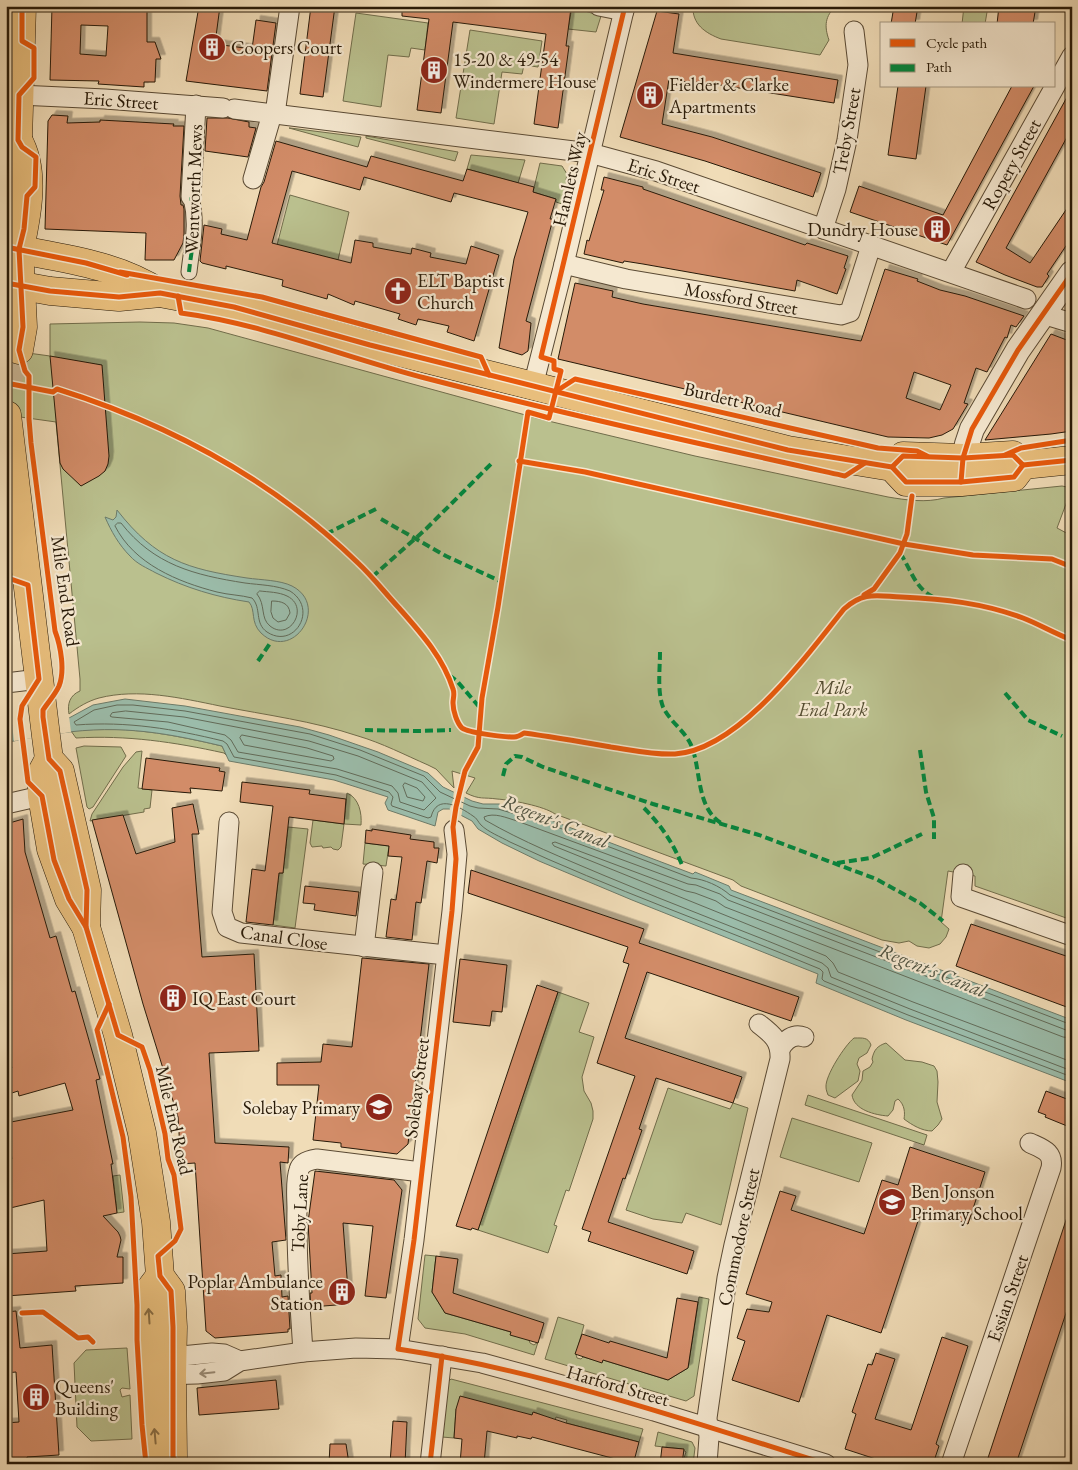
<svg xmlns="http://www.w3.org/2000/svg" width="1078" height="1470" font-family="'EB Garamond',serif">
	<defs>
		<filter id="shadow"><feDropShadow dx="4.5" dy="-4.5" stdDeviation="0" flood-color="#0004"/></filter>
	</defs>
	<rect width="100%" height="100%" fill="#f0dcb7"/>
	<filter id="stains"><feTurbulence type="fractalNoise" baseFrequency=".004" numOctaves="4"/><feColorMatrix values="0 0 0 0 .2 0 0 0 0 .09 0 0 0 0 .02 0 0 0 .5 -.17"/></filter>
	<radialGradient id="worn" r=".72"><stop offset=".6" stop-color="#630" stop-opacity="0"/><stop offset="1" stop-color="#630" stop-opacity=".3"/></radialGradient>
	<g fill="#bac08e" stroke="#716d4b">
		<path d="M693,6h143c-11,10 -12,20 -7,34l-9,15 -99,-16c-16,-6 -29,-15 -28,-33z"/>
		<polygon points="964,6 988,6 985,24 962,24"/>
		<polygon points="572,7 601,16 596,32 568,29"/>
		<polygon points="356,13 428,23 425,50 411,48 409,57 388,55 381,107 343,101"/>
		<polygon points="470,30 542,41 538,67 524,65 522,74 502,72 494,124 456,118"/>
		<polygon points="289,128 290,128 361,137 358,147"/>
		<polygon points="366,136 458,152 455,161 366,138"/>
		<polygon points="471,155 525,160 518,183 467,169"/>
		<polygon points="540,163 562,166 567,174 566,180 568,181 562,204 556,202 556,199 533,192"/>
		<polygon points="290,195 349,212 338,260 276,249"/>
		<path d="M140,322l34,1 34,5 332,91 155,37 193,41c18,3 38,6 56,1l118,-12 10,2 -15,40 15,8v384l-97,-34v-10l-27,-5 -7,51 8,7 -3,8 -6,7 -11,4 -12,-2 -8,-5 -10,2 -17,-3 -141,-54 -8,-6 -178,-66c-11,-8 -44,-14 -58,-15 -14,-2 -17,1 -31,-6l9,-15 -23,-7 2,17 -18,-19 -8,-4c-23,-10 -46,-22 -70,-29 -45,-15 -92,-21 -138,-30 -39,-8 -82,-18 -121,-8 -11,3 -21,9 -30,16 -2,-10 1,-19 11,-23v-12l-24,-257 -50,-7v-65l44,6v-32z"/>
		<path d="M89,729c49,-1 86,6 133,17l5,10 -3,-3c-50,-11 -97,-18 -148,-15l-5,-7z"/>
		<polygon points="84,746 121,747 126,756 93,807 89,809 87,807 76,748"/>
		<polygon points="142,751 138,788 152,790 150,808 144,809 144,812 90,821 92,814 123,767 136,752"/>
		<path d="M347,793c12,5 15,20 14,32l-17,-1 -3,23 -3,3 -5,-1 -2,-2 -8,1 -1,-2 -10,1 -2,-4 3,-23 31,4z"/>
		<polygon points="288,827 308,829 295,928 273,925 279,873 283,873"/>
		<polygon points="365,843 389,846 386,866 363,864"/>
		<polygon points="558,992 589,1003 579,1032 594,1037 582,1077 584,1091 591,1103 593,1111 593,1119 569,1191 566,1190 554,1225 557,1226 548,1253 478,1230"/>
		<path d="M854,1038c9,0 14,-1 17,7l-4,8 -8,5 -2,6 3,7 -2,10 -23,17 -7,-3c-1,-3 -2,-5 -2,-8 -1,-11 19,-42 28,-49z"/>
		<path d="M886,1043l19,17 17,2 12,4 3,5 1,11 -1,20 5,17 -4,6 -6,6c-10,0 -20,-6 -28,-12 1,-6 1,-14 -6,-20l-3,2 -2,9 -5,6c-13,-1 -34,-6 -36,-21l10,-15 1,-9 7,-4 3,-5 -1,-3c2,-9 5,-13 14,-16z"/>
		<polygon points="668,1088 730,1109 733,1103 748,1108 721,1225 686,1213 682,1223 653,1219 626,1210"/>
		<polygon points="808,1095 927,1135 924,1145 805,1105"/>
		<polygon points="792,1118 872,1143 859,1182 780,1157"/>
		<polygon points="120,1175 124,1212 117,1213 113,1176"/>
		<polygon points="425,1255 436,1256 432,1292 445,1313 511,1332 529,1340 530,1343 534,1345 538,1342 534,1355 465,1334 425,1328 418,1319"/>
		<polygon points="699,1297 709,1299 694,1396 686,1401 545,1359 558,1317 584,1325 576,1354 577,1358 581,1359 583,1357 602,1362 603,1360 668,1380 688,1368"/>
		<polygon points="127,1348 130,1389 122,1388 120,1390 122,1397 130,1395 132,1439 91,1441 77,1427 74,1363 86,1350"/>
		<polygon points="451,1379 643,1429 639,1442 566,1423 567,1420 556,1417 554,1424 543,1421 544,1416 534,1412 532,1415 456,1409 454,1438 442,1437 448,1382"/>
		<polygon points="658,1432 692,1442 695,1448 693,1464 682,1464 686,1452 682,1449 655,1446"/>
	</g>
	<g fill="#9bbcaa" stroke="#6d7b69">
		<path d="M117,510c39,50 70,59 130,68 14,2 33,2 45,8 39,20 0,77 -31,47 -11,-11 -5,-23 -12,-31 -33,-5 -63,-14 -93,-29 -9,-5 -19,-9 -26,-17 -11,-11 -19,-25 -25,-39l8,3 3,-3z"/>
		<path d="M125,699l60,7 115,21 29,8 49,17 50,21 15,14 29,14 11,3h16l51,16 143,54 2,-2 34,14 2,4 341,130v63l-166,-63 -90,-37 2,-9 -186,-74 -93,-39 -37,-18 -24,-14 -6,-8 -23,-12h-6l-5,3 -3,14 -47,-16 -3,-7 3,-6 -54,-17 -105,-19 -7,-15c-63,-15 -109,-22 -174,-11 -14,2 -28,4 -42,8v-17l63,-8 24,-13z"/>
	</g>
	<g fill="#f0dcb7">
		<polygon points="69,716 71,732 14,741 12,724"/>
		<polygon points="454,790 465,795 461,818 449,811 453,800"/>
	</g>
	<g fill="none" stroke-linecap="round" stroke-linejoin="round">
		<g stroke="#626b59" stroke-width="1">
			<path d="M118,523h3c33,42 73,52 124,60 15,2 31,2 45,8 29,18 4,59 -23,41 -13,-9 -5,-24 -15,-34 -11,-3 -23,-3 -35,-6 -39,-10 -83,-28 -102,-66z"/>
			<path d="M260,591c8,1 19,1 27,5 23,11 3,46 -17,30 -10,-8 -4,-21 -13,-32z"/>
			<path d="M272,601c9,0 17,2 18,12l-4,7 -8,2 -5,-4 -2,-6z"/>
			<polygon points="126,711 184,717 309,741 358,756 422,782 436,798 424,810 400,802 398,793 392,786 337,769 238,752 231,740 225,735 168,722 112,717 110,716 112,713"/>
			<polygon points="242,735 307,748 333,756 334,759 331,761 244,745 240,738"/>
			<polygon points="405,783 417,788 425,797 423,801 407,797 403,786"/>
			<path d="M1072,1025l-342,-130c-10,-9 -26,-16 -39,-17l-142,-54 -51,-15 -20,-1 -8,-2 -30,-14 -16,-16 -64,-26 -50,-16 -125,-23 -52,-6h-16l-23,5 -20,12 2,3c51,-4 98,4 147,16l4,3 7,13 102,18 53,17 4,5 -2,7 1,2 36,12 3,-1c6,-24 29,-10 42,-1 4,2 5,6 8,9 7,7 20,12 29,17 101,47 207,84 310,127l3,3 -1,7 2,2 84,34 164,62"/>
			<path d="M1072,1031l-6,-1 -338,-130 -8,-6 -24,-9 -8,-1 -171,-63c-10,-3 -23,-9 -33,-4l1,3c38,22 78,38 118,55 73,31 147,58 219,88l6,5 3,9 79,32 162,62"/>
			<polyline points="1072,1038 1063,1037 725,907 716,901 695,893 686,891 555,842 552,843 554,846 826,956 833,963 838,972 913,1002 1072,1062"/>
		</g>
	</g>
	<g fill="#d28c67" stroke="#281a08" fill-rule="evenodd" filter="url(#shadow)">
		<path d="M52,6h95v36h8l6,17h-5l-1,23h-11v5l-46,-3 1,-3 -49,-1zM81,25l27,1 -2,30 -26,-2z"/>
		<polygon points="199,6 220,6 215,44 252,49 256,20 276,23 267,91 186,81"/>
		<polygon points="311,6 335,6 323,97 300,94"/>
		<polygon points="402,6 549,6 571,8 566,46 569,46 558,128 534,124 546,34 453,22 441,113 417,110 429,19 402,16"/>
		<polygon points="894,6 918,6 915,24 891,24"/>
		<polygon points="999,6 1036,6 1033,24 997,24"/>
		<polygon points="657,11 679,14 673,53 838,80 834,103 720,85 695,82 694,83 669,79 662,124 712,137 821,173 813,197 705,161 620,137"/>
		<polygon points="898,86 926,86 916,159 888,155"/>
		<polygon points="1012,86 1034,86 947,245 850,212 859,186 943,215"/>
		<polygon points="1072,88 1072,128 1006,248 1030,263 1072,201 1072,237 1047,274 1049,276 1042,287 1037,287 1005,275 976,262"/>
		<polygon points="52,115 68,116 67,123 100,122 100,120 174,124 173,126 184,126 180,196 181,205 183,205 184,209 184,234 183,243 174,260 145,260 146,233 45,229 48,121"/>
		<polygon points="207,118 228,118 249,122 249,127 256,128 248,157 205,151"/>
		<polygon points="276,141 367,167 371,156 463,181 467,169 534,187 533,192 556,199 550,219 553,219 526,321 531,323 528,351 522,355 499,348 514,259 528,212 454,193 451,202 364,177 360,190 292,171 272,243 351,263 355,240 373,243 373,247 411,254 412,248 431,253 430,257 466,264 471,246 499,255 474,341 447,332 449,326 418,319 416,325 398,319 400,314 355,301 354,305 328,294 327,299 282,286 283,280 226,266 226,269 202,263 200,261 204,225 222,229 221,234 247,240 261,187 264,182"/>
		<polygon points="604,177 643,187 643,189 805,245 807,243 848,256 844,268 846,269 837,294 797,280 795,291 643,264 624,261 623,263 584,254 587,240 589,241 604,190 601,190"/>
		<path d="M885,269l33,10 -1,2 23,9 25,6 59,20 -8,11 -5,-2 -4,13 -2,-1 -18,35 -11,-4 -12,35 4,1 -15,25 -11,6 -13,3 -41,-1 -330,-78 17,-76 38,8 -1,6 31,7 218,37zM914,372l37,13 -11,25 -34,-12z"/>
		<polygon points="1051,334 1072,342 1072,431 1051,434 985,440"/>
		<polygon points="50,356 102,365 109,456 108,464 105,471 99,476 81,486 63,469 60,463"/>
		<polygon points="146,758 220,768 219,771 225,772 222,791 190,788 191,793 142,789"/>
		<polygon points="242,782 310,790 309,794 346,799 344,824 289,817 283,873 279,873 273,925 246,922 252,869 265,871 273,806 240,802"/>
		<polygon points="193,804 199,834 192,834 202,957 254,954 259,1051 209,1053 215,1143 289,1147 288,1163 280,1162 286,1240 272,1242 275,1276 281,1275 282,1297 288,1296 290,1329 288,1329 288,1332 215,1338 206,1331 195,1163 181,1164 178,1117 143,1004 92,820 123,815 136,854 175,842 172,808"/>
		<polygon points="23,819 25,852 50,938 56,936 72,992 75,991 100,1079 96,1080 113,1164 111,1164 117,1213 103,1216 118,1232 120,1236 121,1240 117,1257 123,1257 123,1283 75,1286 76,1291 6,1296 6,1254 47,1251 44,1200 6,1209 6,1160 12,1159 6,1123 73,1110 65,1083 19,1096 18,1091 6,1095 6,1070 12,1068 6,1047 6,824"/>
		<polygon points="372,829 411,835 410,839 434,842 434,848 439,848 437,863 427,861 421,903 416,902 412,940 386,937 391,899 396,900 402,857 388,856 389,846 365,843 366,830 372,831"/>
		<polygon points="471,870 644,929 639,943 799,997 791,1021 647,972 625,1038 742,1077 733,1103 656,1078 639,1129 642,1130 625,1179 623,1178 608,1222 694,1251 687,1274 588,1241 591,1232 582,1229 635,1076 597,1063 629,964 623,962 628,947 468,893"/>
		<polygon points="305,886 359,892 356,916 314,910 315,904 303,903"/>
		<polygon points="971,924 1072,958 1072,1009 956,966"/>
		<polygon points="362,958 429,964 408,1144 397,1154 341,1147 341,1143 313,1140 319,1085 277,1085 277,1063 321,1062 323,1044 352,1047"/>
		<polygon points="460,959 507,965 502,1012 492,1011 490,1026 453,1022"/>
		<polygon points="537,985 558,992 478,1230 472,1228 471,1230 456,1226"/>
		<polygon points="1046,1091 1072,1101 1072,1128 1045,1117 1046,1115 1038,1112"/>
		<polygon points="910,1147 985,1172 968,1224 922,1209 881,1333 827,1315 799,1402 732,1380 745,1341 737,1338 747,1309 769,1312 772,1302 746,1294 780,1191 796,1196 791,1210 864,1234 882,1180 898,1185"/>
		<polygon points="315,1171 394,1180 402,1190 386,1298 365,1296 373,1226 343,1223 349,1304 311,1307 310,1293 312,1293 308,1222"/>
		<polygon points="1069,1211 1072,1211 1072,1295 1016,1464 986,1464"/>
		<polygon points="436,1256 458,1259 453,1293 544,1323 538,1343 510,1335 511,1332 445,1313 432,1292"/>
		<polygon points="677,1298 698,1302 688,1368 668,1380 603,1360 602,1363 575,1354 582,1334 609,1343 610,1341 667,1358"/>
		<polygon points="16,1311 20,1348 52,1345 59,1455 27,1457 27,1461 22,1462 22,1464 6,1464 6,1423 19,1422 16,1372 6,1373 6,1312"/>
		<polygon points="942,1337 968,1346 936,1444 939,1446 933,1464 891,1464 845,1449 856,1414 852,1412 868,1364 872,1365 876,1353 895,1359 875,1419 911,1430"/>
		<polygon points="276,1380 279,1409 199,1415 197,1388"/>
		<polygon points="460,1396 532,1415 533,1412 566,1423 639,1442 634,1461 628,1459 627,1462 532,1437 531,1439 517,1436 517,1438 487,1431 484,1464 460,1464 462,1439 454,1438 456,1409"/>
		<polygon points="393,1421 407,1422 405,1464 390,1464"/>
		<polygon points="330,1444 346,1444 349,1464 329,1464"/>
		<polygon points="662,1447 684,1449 682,1464 660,1464"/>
	</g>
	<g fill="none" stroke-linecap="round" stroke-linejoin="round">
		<polyline stroke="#c8b594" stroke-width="28" stroke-dasharray="28 14" stroke-linecap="butt" points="6,384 19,350"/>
		<g stroke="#5a4a34" stroke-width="17">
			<path id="pedestrian" d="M189,272c3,-29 9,-45 2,-75"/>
		</g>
		<g stroke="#5a4a34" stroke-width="21">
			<g id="minor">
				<polyline points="599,6 624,11"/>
				<polyline points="19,95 105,99 223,108"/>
				<polyline points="234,109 590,153 656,171 1026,299"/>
				<polyline points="275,114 290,6"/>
				<polyline points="253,179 272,114"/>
				<polyline points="191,197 196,105"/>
				<polyline points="823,229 836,189 847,140 858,65 854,31"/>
				<polyline points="564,264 626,279 841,315 850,312 871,246"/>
				<polyline points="951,272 1072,56"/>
				<polyline points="1045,311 1052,317 1072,323"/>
				<polyline points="533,386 564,264 625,6"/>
				<polyline points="6,683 39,679"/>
				<polyline points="6,804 54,793"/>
				<polyline points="229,822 222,912 227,927 241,933 446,955"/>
				<polyline points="963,874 961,897 1072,936"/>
				<polyline points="364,947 373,872"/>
				<path d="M780,1049c5,-9 13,-16 24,-12"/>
				<polyline points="398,1349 414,1240 452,911 457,854 454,830"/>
				<path d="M303,1352c-3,-48 -7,-95 -6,-143 0,-12 -2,-28 2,-39 2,-8 11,-10 18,-11l104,13"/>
				<polyline points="161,1358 212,1353 224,1354 240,1361"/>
				<polyline points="161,1375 197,1374 224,1371 240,1361 303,1352 356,1348 398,1349 482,1363 526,1375 654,1411 826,1464"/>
				<polyline points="430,1464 442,1356"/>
				<path d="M707,1464l2,-27 -2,-19 20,-140 7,-33 46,-186c1,-18 -8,-25 -21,-35"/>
				<path d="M951,1464l100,-296c3,-16 -8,-19 -21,-25"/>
			</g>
		</g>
		<g stroke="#5a4a34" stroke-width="26">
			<polyline id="tertiary" points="962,475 967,444 972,429 1018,350 1072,273"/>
		</g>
		<g stroke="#281a08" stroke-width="29">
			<g id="primary">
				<path d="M18,140c18,31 9,75 2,108"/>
				<path d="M6,247c53,11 108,16 154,46"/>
				<polyline points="6,283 50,291 119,297 160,293 234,307 370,345 788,450 892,467 906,482 961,482 1014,477 1023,465"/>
				<polyline points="892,467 903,456 963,458 1013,455 1023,465 1072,460"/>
			</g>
		</g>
		<g stroke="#281a08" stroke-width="29">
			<g id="trunk">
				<polyline points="19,350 23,327 21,286 19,249 14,229 10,195 13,162 18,140 22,6"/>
				<polyline points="7,415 46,736 49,759 60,771 87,890 86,927"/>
				<polyline points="49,759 41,774 42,796 51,849 69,899 86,927 118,1035 142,1133 156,1222 160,1276 171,1291 173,1327 172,1375 173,1457 169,1464"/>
				<polyline points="156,1455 148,1292 160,1276"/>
			</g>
		</g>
		<use href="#pedestrian" stroke="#f5e8d0" stroke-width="15"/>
		<use href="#minor" stroke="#f5e8d0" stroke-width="19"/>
		<use href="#tertiary" stroke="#f5e8d0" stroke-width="24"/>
		<use href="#primary" stroke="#e8be7c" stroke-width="28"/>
		<use href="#trunk" stroke="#e8be7c" stroke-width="28"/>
		<g stroke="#00873e" stroke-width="4" stroke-dasharray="8 4" stroke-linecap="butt">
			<path d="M189,272c3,-29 9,-45 2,-75"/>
			<polyline points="381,519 446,556 502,582"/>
			<polyline points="326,534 376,509"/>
			<path d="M900,553c11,16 14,34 33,44"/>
			<polyline points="372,577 426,529 493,462"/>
			<path d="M660,652c0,17 -3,39 3,55 6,13 19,22 26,34 13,22 5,65 32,82"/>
			<polyline points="258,661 271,642"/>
			<polyline points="449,675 457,681 481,709"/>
			<polyline points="1005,693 1028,720 1062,736"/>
			<polyline points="365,730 417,731 451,730"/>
			<polyline points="920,750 926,792 934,818 934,839"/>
			<polyline points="503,776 506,764 515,756 522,757 543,767 653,804 759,835 876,879 920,903 943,921"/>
			<path d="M644,808c17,17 29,35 38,57"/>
			<polyline points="837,863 871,858 922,834"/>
		</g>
		<g stroke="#f5e8d0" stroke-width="8">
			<g id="cycleway">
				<path d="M28,6l-6,5v30l12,7v30l-15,17 -1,45 4,7 14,10 -1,30 -8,9 -3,33 -5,20 4,78 -4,23 6,21 4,5v43l2,24 24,188c6,16 10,40 4,55 -4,9 -11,16 -16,24v7l6,42 11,12 27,119 -1,37"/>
				<path d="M625,6l-84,351 13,4v8l7,2 -12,47 -21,-6 -30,195 -16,91 -4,49 -13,24 -9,36 -3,20 3,32 -4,52 -38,329 -16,109c145,22 288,71 428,115"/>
				<polyline points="6,247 86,263 127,275"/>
				<polyline points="120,272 262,297 481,357 489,375"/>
				<polyline points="6,283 50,291 119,297 160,293 234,307 370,345 788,450 892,467 906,482 961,482 1014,477 1023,465"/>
				<path d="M178,296l3,17c83,11 163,44 244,65 139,36 280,67 420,98l20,-13"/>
				<path d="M6,383l47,9 4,-3c112,35 217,92 301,174 15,14 27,30 41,45 21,24 44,49 54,81 2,5 0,9 0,14 0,8 4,20 9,25 7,5 42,9 52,9 4,0 7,-2 10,-4 29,4 58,9 87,14 21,3 42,8 64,7 64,-4 132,-99 169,-145 20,-18 33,-13 57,-12 43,2 82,6 122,21 16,6 32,16 49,22"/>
				<polyline points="555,392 575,379 878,448 917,451 927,456"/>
				<polyline points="1005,455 1021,448 1072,440"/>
				<polyline points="519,461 585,472 904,544 973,555 1052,559 1072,567"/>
				<polyline points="892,467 903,456 963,458 1013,455 1023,465 1072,460"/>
				<polyline points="961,482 963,458 972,429 1018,350 1072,273"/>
				<polyline points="6,569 8,578 28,585 39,679 22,706 20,719 28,782 42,796 54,860 69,899 86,927 118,1035 142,1047 150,1070 165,1134 168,1159 174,1175 181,1229 175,1241 158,1256 160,1276 171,1291 173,1327 173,1457 177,1464"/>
				<polyline points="864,595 874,589 900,553 907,534 912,496"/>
				<polyline points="109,1004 97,1030 123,1137 131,1197 137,1305 137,1340 142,1425 146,1464"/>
				<polyline points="22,1313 43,1312 78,1338 88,1337 93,1342"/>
				<polyline points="430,1464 442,1356"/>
			</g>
		</g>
		<use href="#cycleway" stroke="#e8590c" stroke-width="5"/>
	</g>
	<defs><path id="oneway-shaft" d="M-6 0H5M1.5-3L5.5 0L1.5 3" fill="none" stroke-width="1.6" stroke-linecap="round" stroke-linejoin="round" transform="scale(1.25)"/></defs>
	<g stroke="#886c42">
		<use href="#oneway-shaft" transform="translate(149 1316) rotate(-94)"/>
		<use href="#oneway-shaft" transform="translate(155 1436) rotate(-95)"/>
	</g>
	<use stroke="#998b76" href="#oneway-shaft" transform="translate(207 1373) rotate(174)"/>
	<defs>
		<g id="building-disc" transform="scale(1.4375)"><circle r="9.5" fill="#8f2418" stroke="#f5e8d0"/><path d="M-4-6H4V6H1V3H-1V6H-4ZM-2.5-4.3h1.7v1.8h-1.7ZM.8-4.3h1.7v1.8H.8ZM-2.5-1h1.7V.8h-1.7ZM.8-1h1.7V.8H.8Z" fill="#fff"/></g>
		<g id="church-disc" transform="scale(1.4375)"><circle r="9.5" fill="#8f2418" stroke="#f5e8d0"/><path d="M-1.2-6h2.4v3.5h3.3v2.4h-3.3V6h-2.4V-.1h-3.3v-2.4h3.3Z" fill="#fff"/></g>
		<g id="school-disc" transform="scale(1.4375)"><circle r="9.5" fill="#8f2418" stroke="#f5e8d0"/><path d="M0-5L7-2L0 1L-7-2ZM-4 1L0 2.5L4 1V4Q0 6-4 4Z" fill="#fff"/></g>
	</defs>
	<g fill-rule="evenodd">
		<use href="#building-disc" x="212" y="47"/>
		<use href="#building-disc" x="434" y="70"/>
		<use href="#building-disc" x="650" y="95"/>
		<use href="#building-disc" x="937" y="229"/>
		<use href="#church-disc" x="398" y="291"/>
		<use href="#building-disc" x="173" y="998"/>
		<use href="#school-disc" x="379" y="1107"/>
		<use href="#school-disc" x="892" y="1202"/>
		<use href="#building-disc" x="342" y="1292"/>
		<use href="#building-disc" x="36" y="1397"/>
	</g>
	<g text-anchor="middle" stroke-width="4.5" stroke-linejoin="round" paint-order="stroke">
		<g font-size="19" fill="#281a08" stroke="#f5e8d0" text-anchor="start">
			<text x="231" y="54">Coopers Court</text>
			<text x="453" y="66">15-20 &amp; 49-54<tspan x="453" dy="22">Windermere House</tspan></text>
			<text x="669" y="91">Fielder &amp; Clarke<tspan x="669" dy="22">Apartments</tspan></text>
			<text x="918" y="236" text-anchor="end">Dundry House</text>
			<text x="417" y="287">ELT Baptist<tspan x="417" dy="22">Church</tspan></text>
			<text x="192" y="1005">IQ East Court</text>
			<text x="360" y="1114" text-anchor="end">Solebay Primary</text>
			<text x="911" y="1198">Ben Jonson<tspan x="911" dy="22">Primary School</tspan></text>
			<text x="323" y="1288" text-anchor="end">Poplar Ambulance<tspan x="323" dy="22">Station</tspan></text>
			<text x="55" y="1393">Queens'<tspan x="55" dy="22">Building</tspan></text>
		</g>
		<g font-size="19" fill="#281a08" stroke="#f5e8d0">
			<text transform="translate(121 100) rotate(4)" y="7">Eric Street</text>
			<text transform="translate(846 131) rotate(-80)" y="7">Treby Street</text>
			<text transform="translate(1011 164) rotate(-61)" y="7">Ropery Street</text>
			<text transform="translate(664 175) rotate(18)" y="7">Eric Street</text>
			<text transform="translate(569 179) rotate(-77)" y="7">Hamlets Way</text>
			<text transform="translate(193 189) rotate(-88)" y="7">Wentworth Mews</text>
			<text transform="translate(741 298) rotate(10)" y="7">Mossford Street</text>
			<text transform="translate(733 399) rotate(13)" y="7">Burdett Road</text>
			<text transform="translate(66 591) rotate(82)" y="7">Mile End Road</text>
			<text transform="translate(284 937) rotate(8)" y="7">Canal Close</text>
			<text transform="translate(416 1088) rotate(-83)" y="7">Solebay Street</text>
			<text transform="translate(175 1120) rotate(77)" y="7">Mile End Road</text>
			<text transform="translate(299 1213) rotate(-87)" y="7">Toby Lane</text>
			<text transform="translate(738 1237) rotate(-78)" y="7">Commodore Street</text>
			<text transform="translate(1007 1298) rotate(-71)" y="7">Essian Street</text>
			<text transform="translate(618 1385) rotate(16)" y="7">Harford Street</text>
		</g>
		<g font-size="19" font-style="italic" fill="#544c30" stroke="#f5e8d0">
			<text x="833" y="694">Mile<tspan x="833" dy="22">End Park</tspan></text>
		</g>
		<g font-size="20" font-style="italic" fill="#505341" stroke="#f5e8d0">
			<text transform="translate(556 821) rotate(22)" y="7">Regent's Canal</text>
			<text transform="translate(933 970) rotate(22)" y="7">Regent's Canal</text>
		</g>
	</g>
	<rect width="1078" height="1470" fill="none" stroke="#f0dcb7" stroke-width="25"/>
	<rect x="8" y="8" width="1063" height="1455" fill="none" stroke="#281a08" stroke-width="2.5"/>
	<rect x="12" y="12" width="1053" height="1445" fill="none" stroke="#281a08"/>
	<rect x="880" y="22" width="175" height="65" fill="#f5e8d0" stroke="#a39680"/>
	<rect x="890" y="39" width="25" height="8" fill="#e8590c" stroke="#a39680"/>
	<text x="926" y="48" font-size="15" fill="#281a08">Cycle path</text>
	<rect x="890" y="64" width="25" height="8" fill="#00873e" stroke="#a39680"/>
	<text x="926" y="72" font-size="15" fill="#281a08">Path</text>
	<rect width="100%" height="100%" filter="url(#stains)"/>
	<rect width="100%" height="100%" fill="url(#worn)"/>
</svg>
